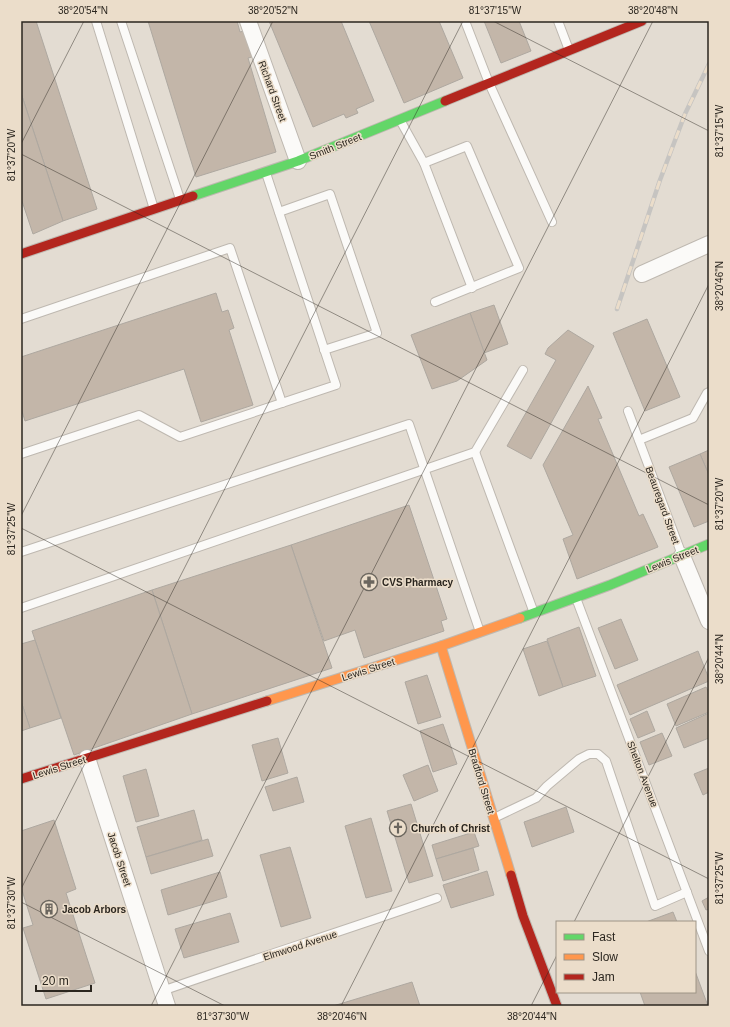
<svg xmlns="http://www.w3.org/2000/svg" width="730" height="1027" font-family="Arial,sans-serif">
	<rect width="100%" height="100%" fill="#e3dcd2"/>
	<g fill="#c3b6a9" stroke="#aea8a0">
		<polygon points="21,21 36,21 97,209 63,221 21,93"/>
		<polygon points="148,21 237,21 240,32 244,31 252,57 248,58 276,152 196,177"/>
		<polygon points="269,21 341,21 374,101 356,109 358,113 346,118 344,114 313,127"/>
		<polygon points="369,21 439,21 463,78 404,103"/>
		<polygon points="484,21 519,21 531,51 501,63"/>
		<polygon points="21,93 63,221 33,234 21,198"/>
		<polygon points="216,293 222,312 228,310 234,328 229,330 253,405 201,422 184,369 25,421 21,408 21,357"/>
		<polygon points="494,305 508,344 484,353 470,313"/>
		<polygon points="470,313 487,360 457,381 432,389 411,335"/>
		<polygon points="647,319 680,397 645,411 613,333"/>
		<polygon points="568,330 594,346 531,459 507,446 556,360 545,354 548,348"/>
		<polygon points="588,386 602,418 598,419 639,516 643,514 658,547 577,579 563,539 573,535 543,465"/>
		<polygon points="709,450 709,475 700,454"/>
		<polygon points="700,454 709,475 709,521 694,527 669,467"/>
		<polygon points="409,505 447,619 441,621 444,631 364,658 355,630 324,641 291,545"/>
		<polygon points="291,545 332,668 192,714 152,590"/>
		<polygon points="152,590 192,714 74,755 32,631"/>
		<polygon points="621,619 638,660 615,669 598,628"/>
		<polygon points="579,627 596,676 563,687 547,639"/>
		<polygon points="35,640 61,718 30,728 21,701 21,644"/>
		<polygon points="547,641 563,687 539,696 523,649"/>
		<polygon points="698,651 709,679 709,681 630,715 617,685"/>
		<polygon points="427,675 441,717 418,724 405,682"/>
		<polygon points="706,687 709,693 709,712 676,726 667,704"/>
		<polygon points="21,701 30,728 21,731"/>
		<polygon points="647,711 655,731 638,738 630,719"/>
		<polygon points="709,713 709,738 684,748 676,728"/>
		<polygon points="443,724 457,764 433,772 420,731"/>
		<polygon points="662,733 672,756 649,765 640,742"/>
		<polygon points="278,738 288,773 262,781 252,745"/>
		<polygon points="428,765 438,791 414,801 403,775"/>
		<polygon points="709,768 709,792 703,795 694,774"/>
		<polygon points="146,769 159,816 136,822 123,776"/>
		<polygon points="297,777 304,802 273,811 265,787"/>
		<polygon points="411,804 433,876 409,883 387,811"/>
		<polygon points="566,807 574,832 532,847 524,822"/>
		<polygon points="194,810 202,840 146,857 137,827"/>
		<polygon points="371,818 392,891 366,898 345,826"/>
		<polygon points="54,820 76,889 66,893 95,983 46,999 23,928 33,925 21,887 21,831"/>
		<polygon points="474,832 479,846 436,859 432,845"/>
		<polygon points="208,839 213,856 151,874 146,857"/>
		<polygon points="290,847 311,918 281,927 260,855"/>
		<polygon points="473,848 479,870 443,881 436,859"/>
		<polygon points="487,871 494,895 451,908 443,885"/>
		<polygon points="220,872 227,897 168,915 161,890"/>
		<polygon points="709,897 709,909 706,910 702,901"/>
		<polygon points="673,912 677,922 646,922"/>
		<polygon points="230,913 239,942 184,958 175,929"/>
		<polygon points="695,971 708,1006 645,1006 640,992 695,992"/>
		<polygon points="412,982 420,1006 333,1006"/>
	</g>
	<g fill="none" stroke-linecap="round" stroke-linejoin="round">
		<g stroke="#beb8b0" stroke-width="10">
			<g id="lane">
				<polyline points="96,21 154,209"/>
				<polyline points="121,21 180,199"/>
				<polyline points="465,21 489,83 552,222"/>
				<polyline points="558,21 569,50"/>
				<polyline points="400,120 424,163 472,288"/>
				<polyline points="424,163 467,146 519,268 435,302"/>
				<polyline points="279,212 330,194 377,333 324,350"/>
				<polyline points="21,319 230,248 282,403"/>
				<polyline points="628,411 682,555"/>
				<polyline points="639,440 693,418 707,393 709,392"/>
				<polyline points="475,452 534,613"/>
				<polyline points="21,454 139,415 180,437 336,385 266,173"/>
				<polyline points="21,552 409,424 480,632"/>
				<polyline points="576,598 709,951"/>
				<polyline points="21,608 475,452 523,370"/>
				<polyline points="494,818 536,798 547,786 579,759 589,754 598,754 606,761 655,906 687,892"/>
				<path d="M162,991c92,-32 184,-61 275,-93"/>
			</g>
		</g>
		<g stroke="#beb8b0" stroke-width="18">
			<g id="street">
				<polyline points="248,21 298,161"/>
				<polyline points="642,274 709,244"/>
				<polyline points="682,556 709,621"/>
				<polyline points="87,758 167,1006"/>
			</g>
		</g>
		<g stroke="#beb8b0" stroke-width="11">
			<g id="fast">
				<polyline points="193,196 298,161 445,101"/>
				<polyline points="520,618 610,585 709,544"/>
			</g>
		</g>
		<g stroke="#beb8b0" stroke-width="11">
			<g id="slow">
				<polyline points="441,646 511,875"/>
				<polyline points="267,701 441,646 520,618"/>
			</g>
		</g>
		<g stroke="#beb8b0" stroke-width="11">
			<g id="jam">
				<polyline points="445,101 642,21"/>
				<polyline points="21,254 193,196"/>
				<polyline points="21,779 267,701"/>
				<polyline points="511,875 523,916 557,1006"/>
			</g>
		</g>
		<use href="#lane" stroke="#fbfaf8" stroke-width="8"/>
		<use href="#street" stroke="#fbfaf8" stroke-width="16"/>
		<use href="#fast" stroke="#63d668" stroke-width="9"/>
		<use href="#slow" stroke="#ff974d" stroke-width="9"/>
		<use href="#jam" stroke="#b3261e" stroke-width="9"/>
		<g stroke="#c6c4c1" stroke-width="4.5">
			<polyline id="rail" points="617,309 660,180 685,114 709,64"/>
		</g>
		<use href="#rail" stroke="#ebddca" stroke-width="3" stroke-dasharray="9" stroke-linecap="butt"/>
	</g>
	<path fill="none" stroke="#2b261f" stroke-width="1" stroke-opacity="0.45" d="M493,21l216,110M21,144l63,-123M21,154l688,351M21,516l252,-495M21,528l688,351M21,889l442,-868M21,902l204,104M574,922l135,-265M151,1006l502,-985M341,1006l368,-722M531,1006l26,-51"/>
	<defs>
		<g id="pharmacy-ring" transform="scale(0.9)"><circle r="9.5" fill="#ebddca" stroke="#6b665e" stroke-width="1.5"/><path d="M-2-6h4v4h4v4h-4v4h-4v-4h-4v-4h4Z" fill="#6b665e"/></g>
		<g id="church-ring" transform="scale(0.9)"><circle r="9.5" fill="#ebddca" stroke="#6b665e" stroke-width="1.5"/><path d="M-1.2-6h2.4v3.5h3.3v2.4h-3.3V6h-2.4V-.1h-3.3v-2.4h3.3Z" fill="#6b665e"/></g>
		<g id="building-ring" transform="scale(0.9)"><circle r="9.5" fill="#ebddca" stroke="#6b665e" stroke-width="1.5"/><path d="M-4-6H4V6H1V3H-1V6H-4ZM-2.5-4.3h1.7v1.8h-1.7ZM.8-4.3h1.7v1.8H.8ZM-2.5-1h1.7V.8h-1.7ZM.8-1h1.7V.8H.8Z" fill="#6b665e"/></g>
	</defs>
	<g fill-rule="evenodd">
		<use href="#pharmacy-ring" x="369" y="582"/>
		<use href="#church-ring" x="398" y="828"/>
		<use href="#building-ring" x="49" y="909"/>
	</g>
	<g text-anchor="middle" stroke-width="3" stroke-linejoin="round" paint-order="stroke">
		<g font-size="10" fill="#2b261f" stroke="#ebddca">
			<text transform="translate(273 91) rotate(70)" y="4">Richard Street</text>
			<text transform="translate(335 146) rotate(-22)" y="4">Smith Street</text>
			<text transform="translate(663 505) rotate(70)" y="4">Beauregard Street</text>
			<text transform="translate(672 559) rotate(-22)" y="4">Lewis Street</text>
			<text transform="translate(368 669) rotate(-18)" y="4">Lewis Street</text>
			<text transform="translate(59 767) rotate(-18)" y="4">Lewis Street</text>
			<text transform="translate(643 774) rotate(69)" y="4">Shelton Avenue</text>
			<text transform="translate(482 781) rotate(73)" y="4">Bradford Street</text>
			<text transform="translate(120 859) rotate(72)" y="4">Jacob Street</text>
			<text transform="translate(300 945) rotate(-18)" y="4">Elmwood Avenue</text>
		</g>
		<g font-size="10" font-weight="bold" fill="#2b261f" stroke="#ebddca" text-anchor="start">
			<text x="382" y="586">CVS Pharmacy</text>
			<text x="411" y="832">Church of Christ</text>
			<text x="62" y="913">Jacob Arbors</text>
		</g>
	</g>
	<rect width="730" height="1027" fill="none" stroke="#ebddca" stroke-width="44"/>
	<rect x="556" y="921" width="140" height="72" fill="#ebddca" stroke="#9e9486"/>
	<rect x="564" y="934" width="20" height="6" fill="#63d668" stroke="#9e9486"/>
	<text x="592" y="941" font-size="12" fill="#2b261f">Fast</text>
	<rect x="564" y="954" width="20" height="6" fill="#ff974d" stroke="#9e9486"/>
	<text x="592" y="961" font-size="12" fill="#2b261f">Slow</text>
	<rect x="564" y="974" width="20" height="6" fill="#b3261e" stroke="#9e9486"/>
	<text x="592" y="981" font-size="12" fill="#2b261f">Jam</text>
	<path d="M36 985v6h55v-6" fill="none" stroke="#2b261f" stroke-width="2"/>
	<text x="42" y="985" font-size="12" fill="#2b261f" stroke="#ebddca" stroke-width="3" paint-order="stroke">20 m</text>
	<rect x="22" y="22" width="686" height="983" fill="none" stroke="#2b261f" stroke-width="1.5"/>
	<g font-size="10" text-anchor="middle" fill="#2b261f">
		<text x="83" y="14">38°20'54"N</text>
		<text x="273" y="14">38°20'52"N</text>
		<text x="495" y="14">81°37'15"W</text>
		<text x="653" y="14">38°20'48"N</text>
		<text transform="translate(719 131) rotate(-90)" y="4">81°37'15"W</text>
		<text transform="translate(11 155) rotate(-90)" y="4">81°37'20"W</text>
		<text transform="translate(719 286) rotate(-90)" y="4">38°20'46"N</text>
		<text transform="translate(719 504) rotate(-90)" y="4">81°37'20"W</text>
		<text transform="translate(11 529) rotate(-90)" y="4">81°37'25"W</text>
		<text transform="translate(719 659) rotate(-90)" y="4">38°20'44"N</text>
		<text transform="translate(719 878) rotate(-90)" y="4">81°37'25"W</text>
		<text transform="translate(11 903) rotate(-90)" y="4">81°37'30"W</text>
		<text x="223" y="1020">81°37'30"W</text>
		<text x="342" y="1020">38°20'46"N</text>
		<text x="532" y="1020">38°20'44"N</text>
	</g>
</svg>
